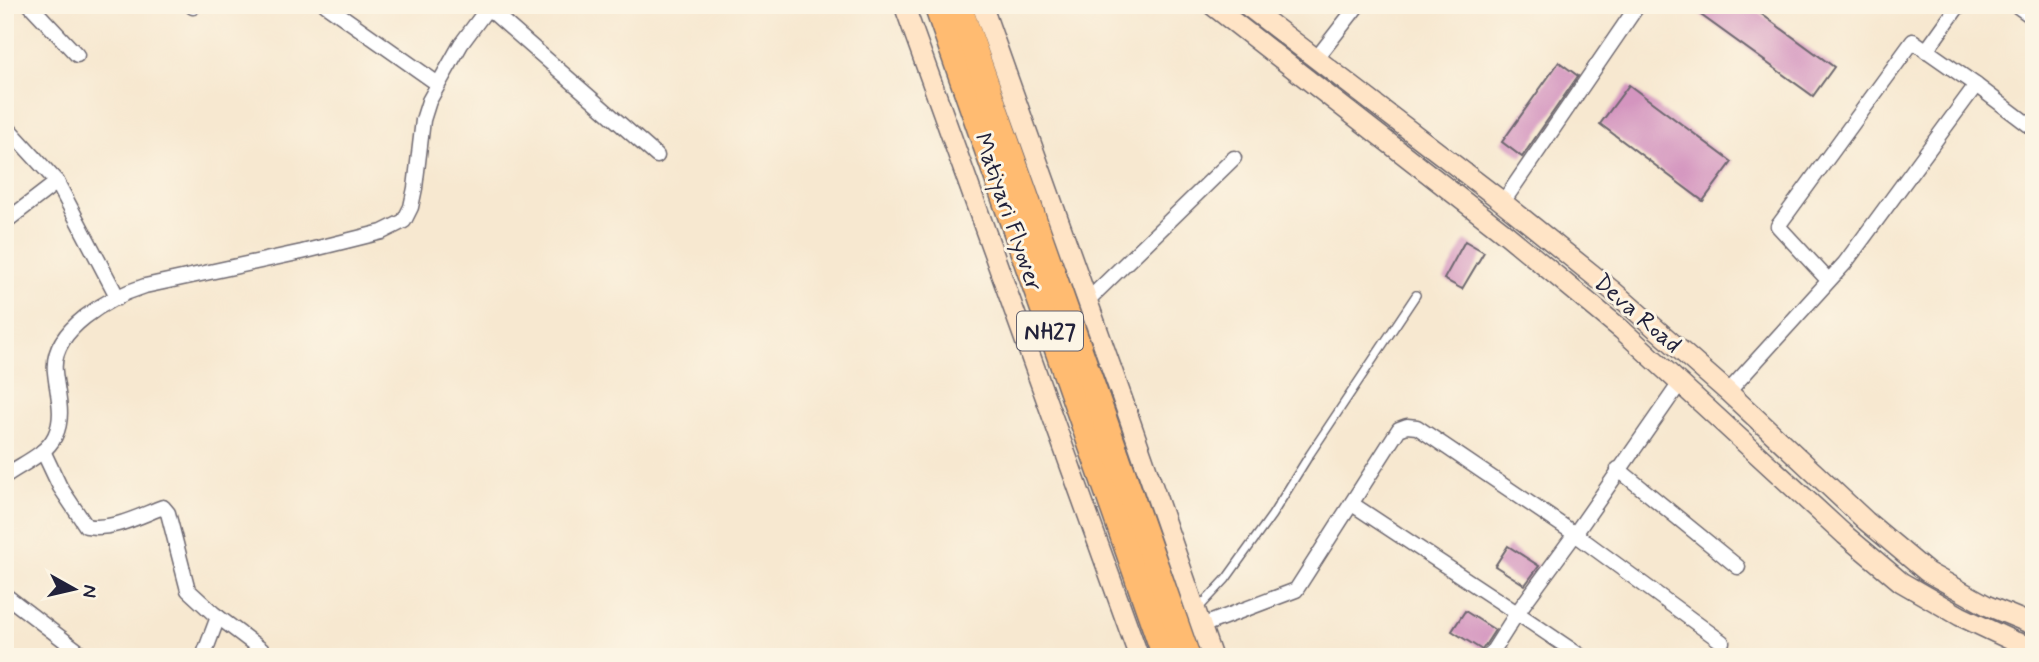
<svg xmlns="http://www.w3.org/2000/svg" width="2039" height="662" font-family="Mynerve,sans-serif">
	<rect width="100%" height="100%" fill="#fcf5e5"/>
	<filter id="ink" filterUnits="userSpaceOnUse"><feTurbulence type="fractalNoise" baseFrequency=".0143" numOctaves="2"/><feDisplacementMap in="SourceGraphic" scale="14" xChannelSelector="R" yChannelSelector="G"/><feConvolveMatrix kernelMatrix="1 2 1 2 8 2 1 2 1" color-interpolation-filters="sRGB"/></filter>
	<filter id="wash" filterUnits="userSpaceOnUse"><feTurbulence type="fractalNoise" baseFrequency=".00686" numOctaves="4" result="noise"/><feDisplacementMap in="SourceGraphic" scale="28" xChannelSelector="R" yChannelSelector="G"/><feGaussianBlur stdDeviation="1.57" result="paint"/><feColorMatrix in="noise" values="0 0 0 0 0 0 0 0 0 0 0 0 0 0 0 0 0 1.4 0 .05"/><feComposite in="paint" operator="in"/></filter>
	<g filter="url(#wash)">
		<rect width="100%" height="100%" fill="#f7e8d0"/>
		<g id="blocks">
			<g fill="#d495bf">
				<polygon points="1687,5 1749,5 1834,67 1813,96"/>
				<polygon points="1559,62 1578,76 1522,157 1502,142"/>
				<polygon points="1629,85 1732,162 1703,201 1600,124"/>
				<polygon points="1465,241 1484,252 1462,289 1444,279"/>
				<polygon points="1508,546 1539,566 1525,585 1495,566"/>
				<polygon points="1465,611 1495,630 1482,650 1452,631"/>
			</g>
		</g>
	</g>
	<g filter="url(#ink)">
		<use href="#blocks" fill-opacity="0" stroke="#6d676f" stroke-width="2"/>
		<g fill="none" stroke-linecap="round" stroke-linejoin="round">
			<g stroke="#6d676f" stroke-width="10">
				<polyline id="lane" points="1198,609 1226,579 1272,515 1310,454 1416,295"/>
			</g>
			<g stroke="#6d676f" stroke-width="17">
				<g id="street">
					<polyline points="30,5 77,55"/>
					<polyline points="326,5 438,84"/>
					<polyline points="2016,5 2034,18"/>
					<polyline points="193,7 194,5"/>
					<polyline points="488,8 657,156"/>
					<polyline points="1926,51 1959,5"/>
					<polyline points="1316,59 1358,5"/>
					<polyline points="1976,85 2034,129"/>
					<polyline points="5,125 57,182"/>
					<polyline points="1503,202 1638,5"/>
					<polyline points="5,222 57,182 118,298"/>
					<polyline points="1087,301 1234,158"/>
					<polyline points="1728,392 1845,263 1976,85 1913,41 1778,226 1828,280"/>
					<path d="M43,451l17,36 26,39c26,5 53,-10 77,-19l5,6 20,77 25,23 49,37 1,7"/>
					<polyline points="1618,469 1738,567"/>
					<path d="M5,476c16,-12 41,-21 50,-40 10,-21 2,-42 0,-64 -5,-43 55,-75 90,-86l157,-34 80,-20 22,-11 7,-14 4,-19 8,-68 6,-19 32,-57 29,-39"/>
					<polyline points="1352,504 1517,613 1489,657"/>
					<polyline points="5,595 86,657"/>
					<polyline points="1201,626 1296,590 1399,429 1407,426 1417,427 1575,534 1680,383"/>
					<polyline points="203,657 218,617"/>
					<polyline points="1582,657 1517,613 1575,534 1722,642"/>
				</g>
			</g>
			<g stroke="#6d676f" stroke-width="22">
				<g id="secondary">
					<polyline points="904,5 1139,657"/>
					<polyline points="982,5 1126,409 1212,657"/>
					<polyline points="1212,5 1507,235 1622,330 1845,535 1901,582 1960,616 2013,641 2034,648"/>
					<polyline points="1246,5 1495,196 1613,291 1728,392 1866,521 1927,572 1988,606 2034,625"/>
				</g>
			</g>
			<g stroke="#6d676f" stroke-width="27">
				<g id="highway">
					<polyline points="936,5 1165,657"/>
					<polyline points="959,5 1188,657"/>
				</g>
			</g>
			<use href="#lane" stroke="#fff" stroke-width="7"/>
			<use href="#street" stroke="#fff" stroke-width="14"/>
			<use href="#secondary" stroke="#ffe4c6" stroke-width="19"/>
			<use href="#highway" stroke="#ffbb71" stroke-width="24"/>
		</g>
	</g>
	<g text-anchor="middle" stroke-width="6" stroke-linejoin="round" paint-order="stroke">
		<rect fill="#fcf5e5" stroke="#63616e" stroke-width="2" x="1017" y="311.5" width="66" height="39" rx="5"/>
		<g font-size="23" font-weight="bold" fill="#22223b">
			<text x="1050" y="339">NH27</text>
		</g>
		<g font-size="24" fill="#22223b" stroke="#fcf5e5">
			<text transform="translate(1009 212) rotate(71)" y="8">Matiyari Flyover</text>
			<text transform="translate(1638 313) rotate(41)" y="8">Deva Road</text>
		</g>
	</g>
	<rect width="2039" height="662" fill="none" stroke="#fcf5e5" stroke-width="28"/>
	<g transform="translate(74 589) rotate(98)" stroke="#fcf5e5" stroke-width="5" paint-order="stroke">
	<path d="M0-5L12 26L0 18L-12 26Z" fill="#22223b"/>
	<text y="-10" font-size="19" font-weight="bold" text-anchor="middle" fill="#22223b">N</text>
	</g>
</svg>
